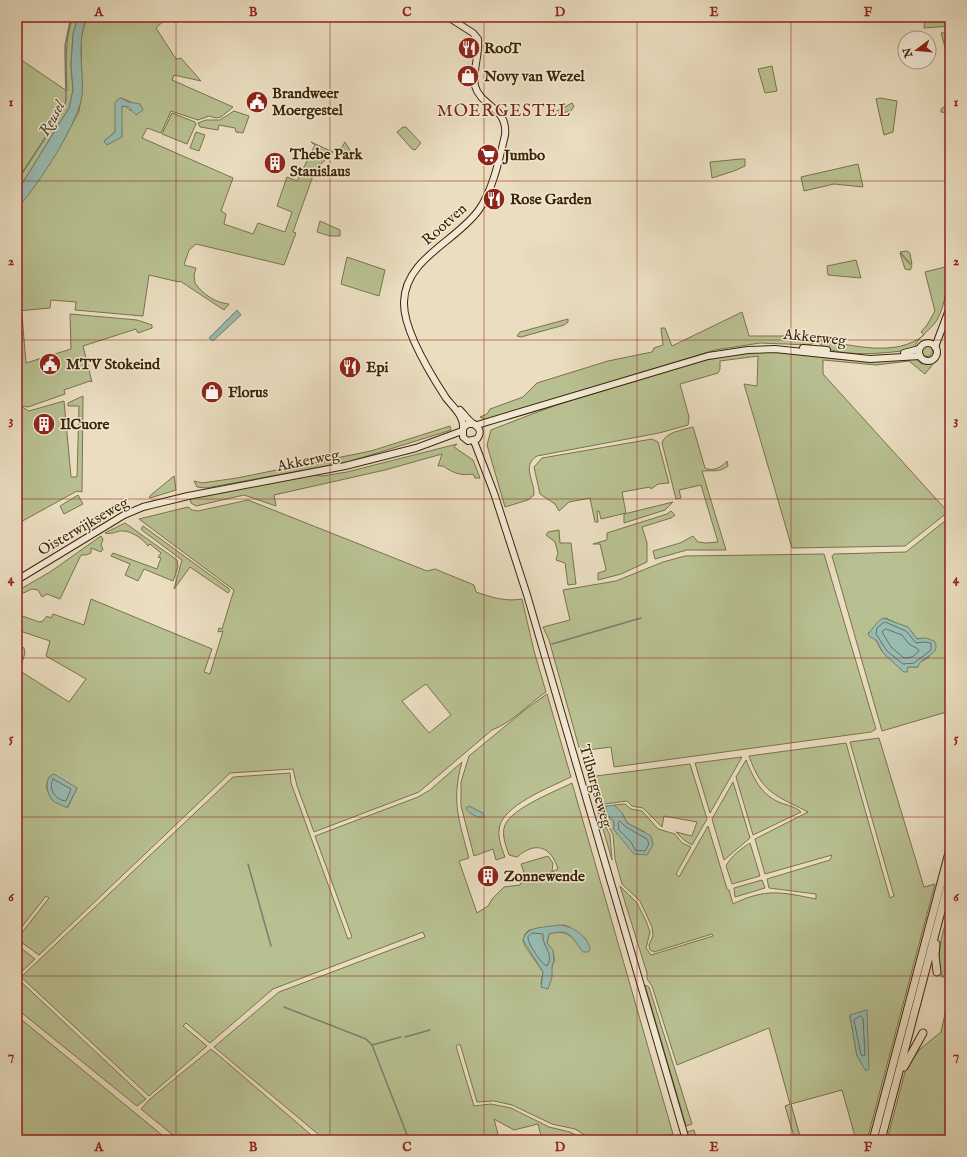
<svg xmlns="http://www.w3.org/2000/svg" width="967" height="1157" font-family="'IM FELL English',serif">
	<rect width="100%" height="100%" fill="#eaddc0"/>
	<filter id="stains"><feTurbulence type="fractalNoise" baseFrequency=".005" numOctaves="4"/><feColorMatrix values="0 0 0 0 .2 0 0 0 0 .09 0 0 0 0 .02 0 0 0 .5 -.17"/></filter>
	<radialGradient id="worn" r=".72"><stop offset=".6" stop-color="#630" stop-opacity="0"/><stop offset="1" stop-color="#630" stop-opacity=".3"/></radialGradient>
	<g fill="#b8c091" stroke="#7b724c" fill-rule="evenodd">
		<path d="M73,17h5l-5,18 -2,30 2,25 -4,18 -52,84v-135l50,34c-1,-26 -3,-49 6,-74z"/>
		<path d="M87,17h81l-12,11 20,31 5,-1 20,23 -27,-6 -2,5 61,27 -12,10 -5,1 -7,-2 -11,4 -27,-9 -10,22 -14,-5 -5,10 91,40 -12,33 5,3 -2,10 29,10 5,-11 27,9 7,-20 -15,-6 10,-29 10,4 18,-36 -4,-3 22,10 -18,18 -22,62 3,1 -12,32 -88,-21 -7,6 -5,15 12,3 -2,7 1,8c7,11 21,20 34,21l-5,6 -44,-29 -1,1 -30,-7 -6,41 -68,-6 1,-8 -25,-2 -1,8 -33,3v-103l15,-20 35,-54 12,-23 3,-18 -1,-56zM121,98l10,4v9l-7,-6 -4,4 2,28 -18,4 11,-9z"/>
		<polygon points="925,17 950,17 950,26 924,28"/>
		<polygon points="950,32 950,55 947,54 941,33"/>
		<polygon points="772,66 777,91 765,93 758,69"/>
		<polygon points="880,98 897,101 893,132 884,135 876,99"/>
		<polygon points="950,102 950,113 941,112 941,109"/>
		<polygon points="572,103 574,106 571,111 547,116"/>
		<polygon points="234,111 249,116 243,133 236,132 235,128 219,125 218,130 200,127 198,123 206,120 220,120"/>
		<polygon points="172,113 195,122 196,124 187,144 162,134"/>
		<polygon points="403,127 406,127 421,143 415,150 412,149 397,132"/>
		<polygon points="196,132 205,135 199,151 190,148"/>
		<polygon points="345,142 354,157 353,158 339,152"/>
		<polygon points="741,159 745,159 745,166 734,171 712,178 710,162"/>
		<polygon points="858,164 863,187 834,184 804,191 801,177"/>
		<polygon points="320,221 340,230 340,236 330,236 317,232"/>
		<polygon points="907,251 910,253 912,265 900,252"/>
		<polygon points="900,253 912,267 910,270 905,269"/>
		<polygon points="347,257 385,270 379,296 341,284"/>
		<polygon points="856,260 861,278 828,275 827,266"/>
		<path d="M949,266c-2,18 -3,38 -12,54 -6,10 -21,18 -23,29 -21,4 -78,10 -94,-5v-4c32,5 76,18 104,-5l-3,-3 6,-7 8,-14 -10,-39z"/>
		<polygon points="742,312 749,336 783,336 813,340 814,343 809,345 760,343 715,350 533,405 485,422 483,418 480,417 487,414 490,409 523,397 537,383 608,361 652,352 654,348 663,345 661,328 665,328 672,346"/>
		<polygon points="70,314 137,320 152,325 152,328 138,333 136,329 83,346 92,382 90,381 64,390 65,394 28,407 23,406 17,407 17,315 22,315 26,363 71,349"/>
		<polygon points="568,319 568,322 564,325 521,337 517,336 520,332"/>
		<circle cx="927" cy="351" r="5.5"/>
		<path d="M753,351l163,8 6,5h11l-8,10 -16,-13 -33,4 -53,-5v14l125,138 -43,34 -113,2 -48,-164 13,2 1,-30 -38,5v8l-2,4 -38,11 9,33 -1,8 -29,8 -122,23c-16,10 -2,25 -3,39l-6,5 -23,7 -18,-62 4,-15c83,-33 174,-65 262,-79z"/>
		<polygon points="83,396 82,492 77,491 17,524 17,408 22,407 29,411 64,401 71,477 77,477 79,406 68,406 68,403"/>
		<polygon points="450,426 451,430 445,432 348,462 206,488 197,487 194,481 202,483 237,478 371,451"/>
		<path d="M693,427l12,41c8,4 17,-1 22,-7l1,5c-9,7 -16,4 -26,5l24,79h-39l-32,9 -2,-8 27,-8 13,-7 5,6 8,1 12,-1 -17,-57 -22,5 2,8 -5,1 -14,-56c3,-11 21,-13 31,-16z"/>
		<polygon points="652,439 658,442 669,483 658,484 651,489 650,487 622,492 626,513 601,519 599,511 597,511 598,522 595,522 590,498 569,502 559,511 555,504 540,494 534,467 542,458"/>
		<path d="M457,444l-3,3 19,13 7,18h-5l-2,-4c-12,2 -20,-1 -30,-8h-5l4,-12 -57,16 -111,25 2,11 -32,-11 -48,11 -5,-3 -1,-4 57,-13 62,-11 13,1 25,-4z"/>
		<polygon points="174,476 176,490 150,498 149,497 152,494"/>
		<polygon points="78,495 83,504 64,514 60,506"/>
		<path d="M248,500l179,71 8,-2 39,16 2,7c15,5 29,10 46,7l12,52 12,41c-18,12 -33,30 -54,38l-73,62 -105,40 -17,-46 -4,-17 -63,4 -191,182 -22,-16 32,-41 -3,-2 -29,37v-264l52,33 17,-23 -40,-23 4,-15 -33,-11v-16l22,8 4,-1 4,-5 4,2 2,-4 31,11 7,-26 121,50 -8,23 6,2 13,-43 -5,1 1,-4 3,1 12,-39 -95,-71 49,-12 4,3 6,1zM426,684l25,31 -22,18 -27,-32zM50,776l27,12 -9,19c-13,-6 -28,-14 -18,-31z"/>
		<polygon points="673,502 665,510 624,523 624,514"/>
		<polygon points="671,511 675,515 671,518 642,527 647,543 647,562 621,574 598,580 598,573 605,571 606,569 600,544 593,544 607,540 607,533 667,514"/>
		<path d="M950,517v194l-68,20 -50,-175 2,-2 72,-2zM886,618l24,12 7,9 6,-1 6,19 -10,6 -1,4h-10l-4,5 -23,-22 -5,-10 -8,-7c8,-3 9,-13 18,-15z"/>
		<path d="M125,523l52,37 1,7 -5,14 -29,-12 -6,12 -13,-6 5,-11 -19,-8 2,-3 44,16 4,-11 -3,-1 3,-4 -11,-9 -2,2c-5,-7 -15,-14 -24,-15 -7,-1 -10,4 -19,2z"/>
		<polygon points="143,526 228,588 230,590 228,593 190,567 174,589 182,560 143,531 141,529"/>
		<polygon points="559,530 560,543 571,543 576,584 568,585 565,563 556,560 558,553 555,542 546,535 548,532"/>
		<polygon points="101,536 103,539 101,545 103,549 101,552 91,548 91,553 86,555 81,555 60,599 47,594 42,597 38,590 32,589 17,596 17,591 50,572"/>
		<polygon points="824,554 876,729 871,732 614,767 611,747 580,751 549,640 543,627 570,620 563,590 616,581 663,562 685,556"/>
		<polygon points="21,646 24,648 25,653 21,666 17,664 17,647"/>
		<path d="M547,694l24,83c-20,10 -71,29 -72,53 -1,9 3,19 6,27l-9,3 -3,-11 -19,7 -13,-50v-24l8,-26 57,-47z"/>
		<path d="M879,738l45,149 11,-3 -68,256h-11l-14,-50 -51,14 10,36h-6l-10,-34 5,-2 -21,-76 -92,37 -25,-79 -5,-7v-6l-27,-87 17,17 9,18 4,11 -4,16 5,7 62,-19 -1,-2 -58,18 -4,-2 -1,-5 4,-9 -1,-9 -12,-26 -18,-17 -7,-25 -2,-24 -10,-20v-7l3,-2v7l8,9v8l14,15 17,-13 -18,-9 -5,-10 -8,-8 11,-1 6,5 11,2 16,18 17,5 7,9 9,4 -15,27 3,3 29,-51 19,63 2,1 4,14c33,-16 48,-12 83,-5v-5l-47,-6 -2,-9 63,-19 2,-5 -67,19 -10,-35 53,-27c-33,-17 -46,-19 -59,-56l97,-13 44,155 4,-2 -44,-154zM850,1016l11,46 -4,-6z"/>
		<polygon points="742,757 710,813 695,763"/>
		<path d="M746,760c8,19 15,35 35,43 6,2 15,4 20,9l-48,23 -17,-58z"/>
		<path d="M462,762c-11,40 -3,58 7,96l-10,3 18,52 11,-7 4,-7 12,-12 16,-2 2,-4 18,-4 18,-8c-7,-23 -23,-28 -41,-12l-8,-2c-3,-9 -8,-21 -4,-30 7,-17 51,-34 67,-42l101,351 -27,6h-53l-18,-11 -23,-5 -40,-19 -18,-4 -17,1 -17,-58 -4,2 18,60 17,-2 20,4 38,19 21,5 16,8h-44l-4,-16 -24,6 -20,-11 4,15 -18,6h-155l-111,-93 65,-55 146,-55 -2,-5 -150,57 -63,54 -24,-20 -3,3 24,20 -58,50 -128,-119 212,-200 57,-4 1,10 57,156 4,-2 -37,-101 103,-39 12,-7zM564,925c13,3 13,13 17,24 -9,-14 -16,-20 -32,-15l-2,9c4,5 8,10 7,18 0,3 -2,3 -2,6 -2,12 3,11 -11,17l2,-12 -18,-26 -2,-6 2,-6 4,-4z"/>
		<polygon points="690,764 707,819 692,845 684,840 676,832 692,836 697,822 664,816 662,827 643,808 632,806 627,801 605,804 600,806 600,816 610,835 612,860 588,777"/>
		<polygon points="733,782 750,838 724,860 712,819"/>
		<path d="M750,843l10,33 -28,8 -6,-18c5,-10 15,-17 24,-23z"/>
		<polygon points="548,856 553,863 552,872 526,879 521,864"/>
		<polygon points="762,880 765,888 735,897 734,888"/>
		<path d="M950,907v233h-63l19,-72 14,-19 21,-17 9,-40 -2,-15h-6c-8,-23 2,-47 8,-70z"/>
		<polygon points="17,945 35,959 17,976"/>
		<polygon points="17,978 146,1099 137,1106 17,1009"/>
		<polygon points="645,985 649,987 692,1124 686,1126"/>
		<polygon points="17,1016 168,1140 24,1140 17,1133"/>
		<polygon points="211,1049 223,1059 317,1140 179,1140 141,1109 150,1099"/>
		<polygon points="694,1130 697,1140 690,1140 687,1132"/>
		<polygon points="682,1134 683,1140 658,1140"/>
	</g>
	<g fill="#98bcb3" stroke="#74806e">
		<path d="M78,17h9c-11,26 -3,51 -5,78 -2,26 -46,94 -65,113v-16l52,-84 4,-18 -2,-25 2,-31z"/>
		<polygon points="121,98 128,102 140,104 143,110 136,115 129,107 122,106 122,137 107,145 104,141 115,132 115,103 117,100"/>
		<polygon points="237,310 241,315 213,341 209,338"/>
		<path d="M883,618l25,9 9,12 9,-1 8,3c9,14 -14,15 -16,26h-10l-1,5h-3l-20,-18 -8,-14 -6,-3 -2,-3c6,-6 5,-9 15,-16z"/>
		<path d="M54,774l23,14 -10,20c-4,-3 -11,-4 -15,-8 -6,-8 -8,-23 2,-26z"/>
		<polygon points="614,805 622,813 627,823 651,836 653,845 647,855 634,854 614,830 614,822 606,813 606,806"/>
		<path d="M469,806l14,7 1,4c-6,2 -16,-4 -18,-9z"/>
		<path d="M558,925c13,0 31,11 32,25l-2,2h-5c-12,-15 -12,-24 -34,-18l-2,9 6,7 1,11 -2,6v10l-4,12 -7,-2 2,-15 -20,-32c4,-15 22,-12 35,-15z"/>
		<polygon points="867,1010 869,1069 866,1071 857,1056 850,1015"/>
	</g>
	<g fill="none" stroke-linecap="round" stroke-linejoin="round">
		<g stroke="#6b705d" stroke-width="1">
			<polygon points="885,622 906,631 916,643 925,642 931,643 931,650 914,663 903,664 887,651 876,634 877,628"/>
			<polygon points="886,629 902,635 909,644 918,649 919,651 912,657 904,658 891,647 882,632"/>
			<path d="M53,779l18,10 -5,12c-11,-1 -18,-12 -13,-22z"/>
			<polygon points="620,821 626,827 647,839 649,844 645,851 635,850 631,842 619,830 618,823"/>
			<path d="M532,933l11,1c-1,14 12,19 4,32 -5,-1 -20,-23 -19,-29z"/>
			<polygon points="861,1016 863,1018 865,1055 863,1056 861,1055 854,1020"/>
		</g>
		<g stroke="#74806e" stroke-width="1.5">
			<polyline points="17,181 60,115 66,101 65,46 71,17"/>
			<polyline points="552,644 641,618"/>
			<polyline points="248,864 271,946"/>
			<polyline points="284,1007 366,1039 372,1045 409,1140"/>
			<polyline points="405,1037 430,1030"/>
			<polyline points="372,1045 401,1037"/>
		</g>
		<g stroke="#3e2507" stroke-width="8">
			<g id="secondary">
				<path d="M448,17l25,16 5,6c2,15 -6,32 -3,47 6,21 33,21 30,49 -5,22 -13,58 -27,76 -23,31 -73,48 -74,91 -1,27 27,73 42,96 7,9 18,18 17,30"/>
				<circle cx="928" cy="352" r="9"/>
				<polyline points="935,347 950,307"/>
				<polyline points="803,348 827,350"/>
				<polyline points="904,353 919,349"/>
				<path d="M460,410c3,3 5,6 8,9 6,7 17,9 9,20l-9,2 -5,-4v-9l5,-4h6"/>
				<polyline points="477,425 708,356 748,350 775,349 870,359 920,356"/>
				<polyline points="474,441 494,493 527,595 686,1140"/>
				<polyline points="17,580 124,515 143,507 188,496 345,466 416,448 462,431"/>
			</g>
		</g>
		<g stroke="#3e2507" stroke-width="9">
			<g id="highway">
				<polyline points="936,944 935,955 937,972"/>
				<polyline points="904,1067 923,1033"/>
				<polyline points="873,1140 950,849"/>
				<polyline points="881,1140 950,877"/>
			</g>
		</g>
		<use href="#secondary" stroke="#f1e9d6" stroke-width="6"/>
		<use href="#highway" stroke="#eaddc0" stroke-width="7"/>
	</g>
	<path fill="none" stroke="#8f2418" stroke-width="1" stroke-opacity="0.55" d="M176,17v1123M330,17v1123M484,17v1123M637,17v1123M791,17v1123M17,181h933M17,340h933M17,499h933M17,658h933M17,817h933M17,976h933"/>
	<defs>
		<g id="restaurant-disc" transform="scale(1.15)"><circle r="9.5" fill="#8f2418" stroke="#f1e9d6"/><path d="M-5-6h1v4h1v-4h1v4h1v-4h1v5L-1.5 .5V6h-2V.5L-5-1ZM5-6V6H3V1.5H1.5Q1.5-4 5-6Z" fill="#fff"/></g>
		<g id="shop-disc" transform="scale(1.15)"><circle r="9.5" fill="#8f2418" stroke="#f1e9d6"/><path d="M-5-2.5h2.3a2.7 3.5 0 0 1 5.4 0H5L5.5 6h-11ZM-1.5-2.5h3a1.5 2.3 0 0 0-3 0Z" fill="#fff"/></g>
		<g id="civic-disc" transform="scale(1.15)"><circle r="9.5" fill="#8f2418" stroke="#f1e9d6"/><path d="M-.6-6.5H3V-4.5H.6V-3L4-1V1h2V6H-6V1h2V-1L-.6-3ZM-1.2 2.5V6h2.4V2.5Z" fill="#fff"/></g>
		<g id="supermarket-disc" transform="scale(1.15)"><circle r="9.5" fill="#8f2418" stroke="#f1e9d6"/><path d="M-6-5.5h2.5l.6 2H6L4.5 2H-2.5L-4.4-4H-6ZM-1.5 3.2a1.3 1.3 0 1 0 .1 0ZM3 3.2a1.3 1.3 0 1 0 .1 0Z" fill="#fff"/></g>
		<g id="building-disc" transform="scale(1.15)"><circle r="9.5" fill="#8f2418" stroke="#f1e9d6"/><path d="M-4-6H4V6H1V3H-1V6H-4ZM-2.5-4.3h1.7v1.8h-1.7ZM.8-4.3h1.7v1.8H.8ZM-2.5-1h1.7V.8h-1.7ZM.8-1h1.7V.8H.8Z" fill="#fff"/></g>
	</defs>
	<g fill-rule="evenodd">
		<use href="#restaurant-disc" x="469" y="48"/>
		<use href="#shop-disc" x="468" y="76"/>
		<use href="#civic-disc" x="257" y="102"/>
		<use href="#supermarket-disc" x="488" y="155"/>
		<use href="#building-disc" x="275" y="163"/>
		<use href="#restaurant-disc" x="494" y="199"/>
		<use href="#civic-disc" x="50" y="364"/>
		<use href="#restaurant-disc" x="350" y="367"/>
		<use href="#shop-disc" x="212" y="392"/>
		<use href="#building-disc" x="44" y="424"/>
		<use href="#building-disc" x="488" y="876"/>
	</g>
	<g text-anchor="middle" stroke-width="3" stroke-linejoin="round" paint-order="stroke">
		<g font-size="15" font-weight="bold" fill="#3e2507" stroke="#f1e9d6" text-anchor="start">
			<text x="484" y="53">RooT</text>
			<text x="484" y="81">Novy van Wezel</text>
			<text x="272" y="98">Brandweer<tspan x="272" dy="17">Moergestel</tspan></text>
			<text x="290" y="159">Thebe Park<tspan x="290" dy="17">Stanislaus</tspan></text>
			<text x="504" y="160">Jumbo</text>
			<text x="510" y="204">Rose Garden</text>
			<text x="66" y="369">MTV Stokeind</text>
			<text x="366" y="372">Epi</text>
			<text x="228" y="397">Florus</text>
			<text x="60" y="429">IlCuore</text>
			<text x="504" y="881">Zonnewende</text>
		</g>
		<g font-size="15" fill="#3e2507" stroke="#f1e9d6">
			<text transform="translate(444 224) rotate(-42)" y="5">Rootven</text>
			<text transform="translate(815 337) rotate(6)" y="5">Akkerweg</text>
			<text transform="translate(308 460) rotate(-11)" y="5">Akkerweg</text>
			<text transform="translate(83 526) rotate(-30)" y="5">Oisterwijkseweg</text>
			<text transform="translate(596 786) rotate(74)" y="5">Tilburgseweg</text>
		</g>
		<g font-size="16" font-style="italic" fill="#544b32" stroke="#f1e9d6">
			<text transform="translate(51 118) rotate(-61)" y="6">Reusel</text>
		</g>
		<g font-size="17" letter-spacing="1" fill="#7a1f14" stroke="#f1e9d6">
			<text x="504" y="116">MOERGESTEL</text>
		</g>
	</g>
	<rect width="967" height="1157" fill="none" stroke="#eaddc0" stroke-width="44"/>
	<g transform="translate(917 50) rotate(254)"><circle r="19" fill="#f1e9d6" stroke="#a99b83"/>
	<path d="M0-3L7 15L0 10L-7 15Z" fill="#8f2418"/>
	<text y="-6" font-size="11" font-weight="bold" text-anchor="middle" fill="#3e2507">N</text>
	</g>
	<rect x="22" y="22" width="923" height="1113" fill="none" stroke="#8f2418" stroke-width="1.5"/>
	<g font-size="13" text-anchor="middle" font-weight="bold" fill="#8f2418">
		<text x="99" y="16">A</text>
		<text x="253" y="16">B</text>
		<text x="407" y="16">C</text>
		<text x="560" y="16">D</text>
		<text x="714" y="16">E</text>
		<text x="868" y="16">F</text>
		<text x="11" y="106">1</text>
		<text x="956" y="106">1</text>
		<text x="11" y="265">2</text>
		<text x="956" y="265">2</text>
		<text x="11" y="424">3</text>
		<text x="956" y="424">3</text>
		<text x="11" y="583">4</text>
		<text x="956" y="583">4</text>
		<text x="11" y="742">5</text>
		<text x="956" y="742">5</text>
		<text x="11" y="901">6</text>
		<text x="956" y="901">6</text>
		<text x="11" y="1060">7</text>
		<text x="956" y="1060">7</text>
		<text x="99" y="1151">A</text>
		<text x="253" y="1151">B</text>
		<text x="407" y="1151">C</text>
		<text x="560" y="1151">D</text>
		<text x="714" y="1151">E</text>
		<text x="868" y="1151">F</text>
	</g>
	<rect width="100%" height="100%" filter="url(#stains)"/>
	<rect width="100%" height="100%" fill="url(#worn)"/>
</svg>
